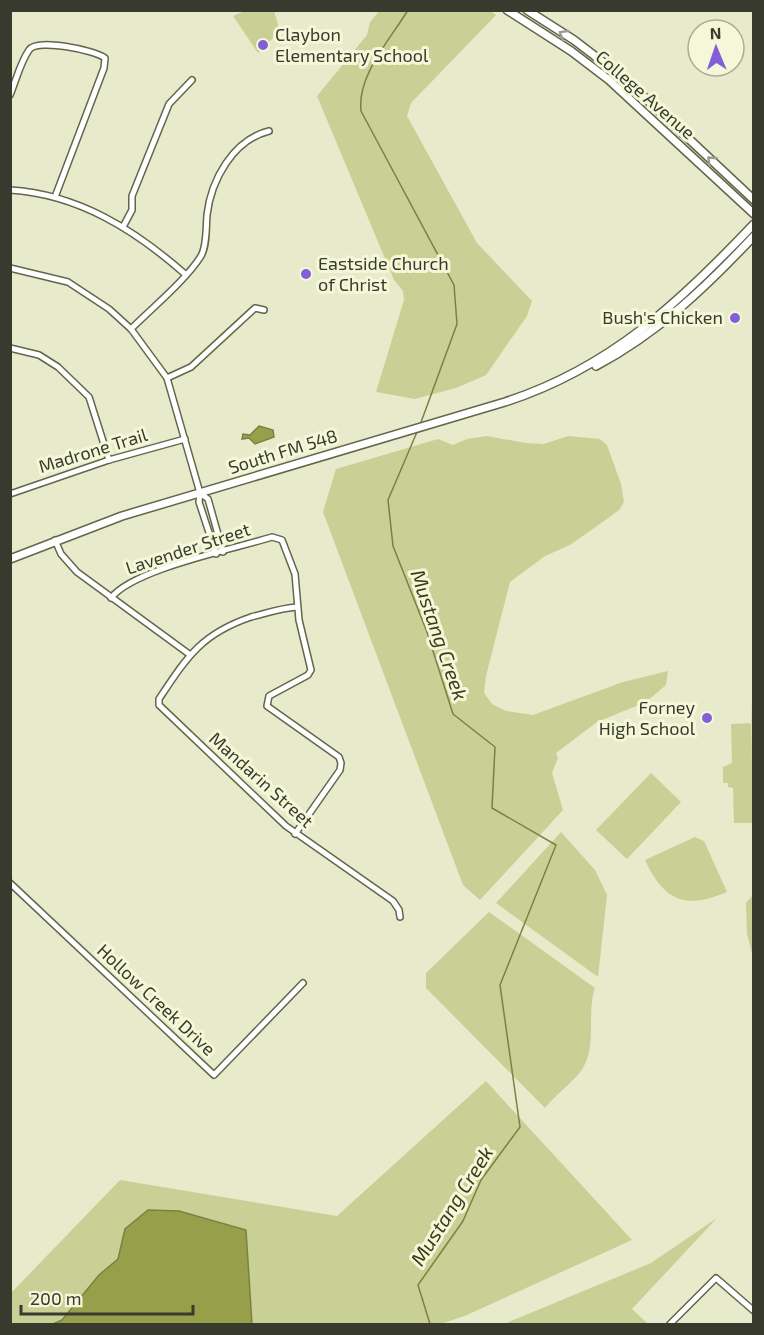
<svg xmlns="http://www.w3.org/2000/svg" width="764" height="1335" font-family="'Exo 2',sans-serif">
	<rect width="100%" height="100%" fill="#e7ebcb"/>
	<g fill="#c9d095">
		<polygon points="247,10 274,11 280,31 258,53 233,16"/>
		<polygon points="489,10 496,15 411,103 407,116 477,243 532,301 527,316 486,375 456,388 415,399 376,392 404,300 403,291 394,280 317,96 367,35 370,22 379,11"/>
		<polygon points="487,436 526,443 544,444 568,436 600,439 607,445 621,484 624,502 619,510 604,521 570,545 545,556 510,582 486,676 484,693 492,704 506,711 533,715 623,682 668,671 666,685 646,702 597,722 556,753 558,758 552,773 563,810 480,900 463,885 323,512 336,469 438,439 453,445 467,439"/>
		<polygon points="751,702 753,823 734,823 733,788 728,787 728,783 723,783 723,767 732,763 731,724 752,723"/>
		<polygon points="651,773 681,802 627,859 596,830"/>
		<polygon points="561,832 595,870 607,895 598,977 496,903"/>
		<path d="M695,837l9,4 23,51c-42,18 -63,9 -82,-32z"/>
		<polygon points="753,895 753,957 747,934 746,903"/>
		<path d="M489,912l106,76c-9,26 3,59 -14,83 -10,13 -25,23 -36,37l-119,-120v-15z"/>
		<polygon points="486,1081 632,1240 467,1315 441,1324 11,1324 10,1294 120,1180 337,1216"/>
		<polygon points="717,1218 632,1309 648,1324 504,1324 651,1263"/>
	</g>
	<g fill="#989f4a" stroke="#7c8142" stroke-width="1.5">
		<polygon points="259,426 273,430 274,437 255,444 249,438 242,439 243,434 250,435"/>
		<polygon points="148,1210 179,1211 246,1230 252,1324 53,1324 62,1320 99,1275 118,1259 125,1229"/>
	</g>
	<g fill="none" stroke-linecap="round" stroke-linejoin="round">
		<g stroke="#7c8142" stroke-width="1.5">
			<path d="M408,10c-18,30 -51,65 -47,101l93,174 3,39 -37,101"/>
			<polyline points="417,432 388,500 393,546 427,632 453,714 495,747 492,808 556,845 500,985 520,1127 481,1180 463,1221 418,1285 430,1324"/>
		</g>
		<g stroke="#63664a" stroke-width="8">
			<g id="street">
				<path d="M10,95c6,-14 10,-32 19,-45 8,-12 65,0 76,8l-1,10 -49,129"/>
				<path d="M10,190c68,4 125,40 175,84"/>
				<polyline points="124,225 132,210 132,196 169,104 192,80"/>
				<polyline points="10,268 68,282 109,309 131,329 167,378 200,493 199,502 216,554"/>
				<path d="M131,329c20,-20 56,-50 70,-73 6,-10 5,-30 6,-41 4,-35 26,-75 62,-84"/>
				<polyline points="10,348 39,355 58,367 89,397 109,460"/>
				<polyline points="167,378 191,367 255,308 264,310"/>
				<polyline points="200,493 208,499 223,552"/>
				<polyline points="10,494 109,460 185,439"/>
				<polyline points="55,540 61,554 77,572 189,654"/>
				<path d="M111,598c22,-29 123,-49 161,-61l10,3 13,34 4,46 12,50 -3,5 -39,21 -2,10 72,51 2,6 -1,7 -45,64"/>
				<path d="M297,607c-16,1 -30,6 -46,10 -50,17 -64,40 -92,82v6l127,121 107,75 6,9 1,7"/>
				<polyline points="10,883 214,1075 303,983"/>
				<polyline points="670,1324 716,1278 754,1311"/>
			</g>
		</g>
		<g stroke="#63664a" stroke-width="10">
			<g id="secondary">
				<polyline points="507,10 571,51 609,80 754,214"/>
				<polyline points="527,10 574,40 625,79 754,200"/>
				<path d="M596,366c62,-33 110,-79 158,-130"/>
				<path d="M10,559l112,-43 383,-114c105,-34 174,-99 249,-178"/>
			</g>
		</g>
		<use href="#street" stroke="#fff" stroke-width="5"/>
		<use href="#secondary" stroke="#fff" stroke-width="7"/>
	</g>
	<defs><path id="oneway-chevron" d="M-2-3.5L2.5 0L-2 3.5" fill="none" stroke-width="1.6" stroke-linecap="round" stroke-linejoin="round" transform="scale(1.5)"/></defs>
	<g stroke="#9c9c96">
		<use href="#oneway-chevron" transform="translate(563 34) rotate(-149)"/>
		<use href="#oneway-chevron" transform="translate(711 160) rotate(-137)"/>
	</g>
	<g fill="#825fd9" stroke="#f4f8d8" stroke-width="2">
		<circle cx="263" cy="45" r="6"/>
		<circle cx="306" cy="274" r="6"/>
		<circle cx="735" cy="318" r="6"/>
		<circle cx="707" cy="718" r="6"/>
	</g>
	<g text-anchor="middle" stroke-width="6" stroke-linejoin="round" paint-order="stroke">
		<g font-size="18" fill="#393a2e" stroke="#f4f8d8" text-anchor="start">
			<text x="275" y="41">Claybon<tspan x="275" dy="21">Elementary School</tspan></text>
			<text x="318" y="270">Eastside Church<tspan x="318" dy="21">of Christ</tspan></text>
			<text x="723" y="324" text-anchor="end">Bush's Chicken</text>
			<text x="695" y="714" text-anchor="end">Forney<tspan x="695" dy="21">High School</tspan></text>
		</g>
		<g font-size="18" fill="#393a2e" stroke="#f4f8d8">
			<text transform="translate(645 95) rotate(41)" y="6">College Avenue</text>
			<text transform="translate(93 451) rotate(-17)" y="6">Madrone Trail</text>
			<text transform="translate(283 452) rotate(-17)" y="6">South FM 548</text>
			<text transform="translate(188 549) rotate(-18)" y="6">Lavender Street</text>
			<text transform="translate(261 780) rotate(42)" y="6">Mandarin Street</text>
			<text transform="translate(156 1000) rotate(43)" y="6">Hollow Creek Drive</text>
		</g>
		<g font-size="20" font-style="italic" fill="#393c18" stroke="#f4f8d8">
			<text transform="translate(439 635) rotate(71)" y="7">Mustang Creek</text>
			<text transform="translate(452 1206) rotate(-58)" y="7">Mustang Creek</text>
		</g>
	</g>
	<rect width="764" height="1335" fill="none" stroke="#393a2e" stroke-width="24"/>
	<g transform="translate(716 48) rotate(358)"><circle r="28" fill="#f4f8d8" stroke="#a9ac94" stroke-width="1.5"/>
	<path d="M0-4.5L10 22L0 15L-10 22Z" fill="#825fd9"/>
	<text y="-9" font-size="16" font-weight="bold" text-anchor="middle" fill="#393a2e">N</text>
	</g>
	<path d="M21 1305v9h172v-9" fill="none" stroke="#393a2e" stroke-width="3"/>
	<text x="30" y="1305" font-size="18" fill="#393a2e" stroke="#f4f8d8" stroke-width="4.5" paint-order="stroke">200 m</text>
</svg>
